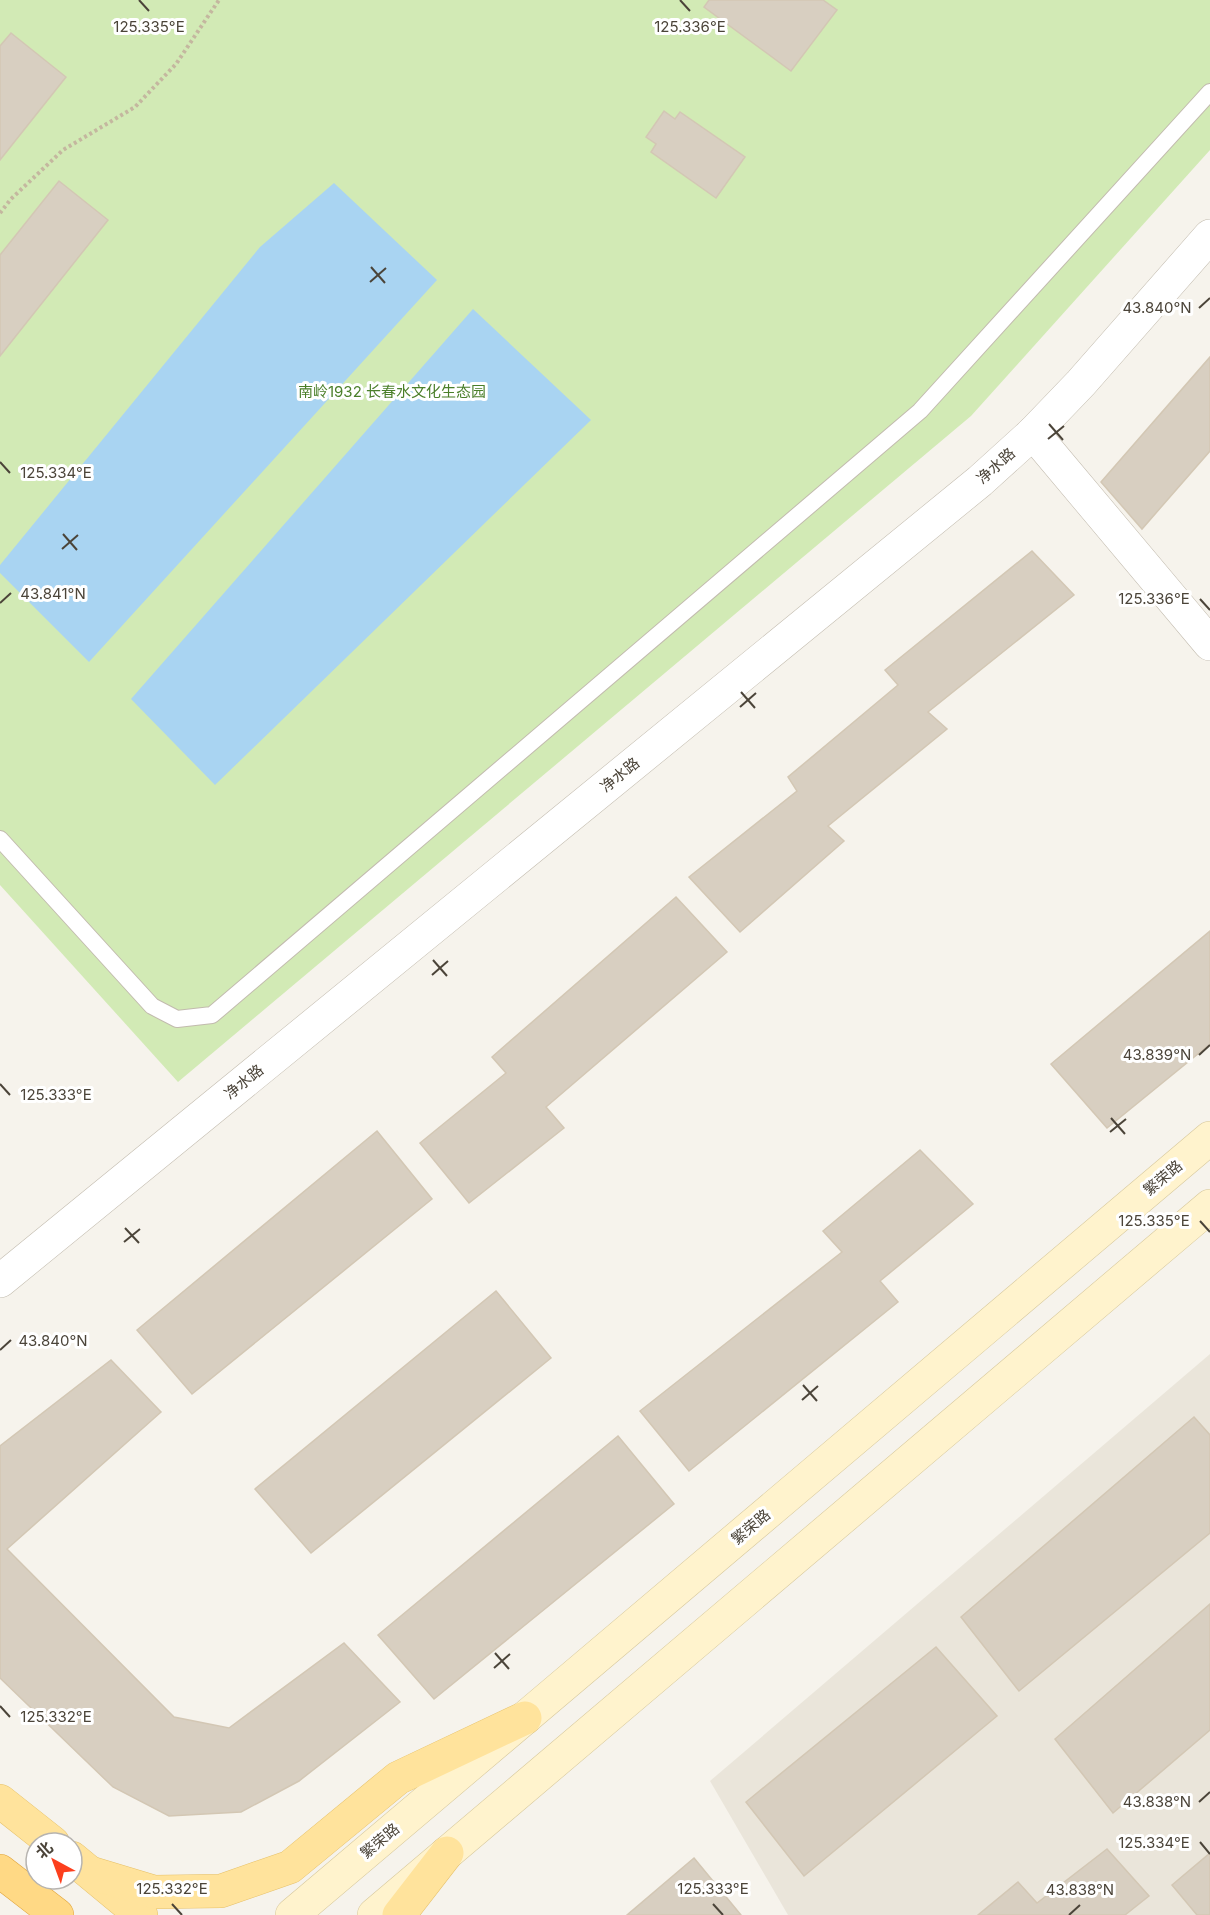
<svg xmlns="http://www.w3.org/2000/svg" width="1210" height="1915" font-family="Inter,'Noto Sans SC',sans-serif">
	<rect width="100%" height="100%" fill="#f6f3ec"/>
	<polygon fill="#eae5da" points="1210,1354 1210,1915 788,1915 710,1781"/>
	<polygon fill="#d2eab5" points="0,0 1210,0 1210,150 971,416 178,1082 0,885"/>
	<g fill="#a9d4f2">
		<polygon points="334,183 437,280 89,662 0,573 0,565 260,247"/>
		<polygon points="473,309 591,420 215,785 131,699"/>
	</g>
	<g fill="#d8cfc1" stroke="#d3c7b4" stroke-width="1.5">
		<polygon points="709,0 823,0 837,10 791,71 704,7"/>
		<polygon points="11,33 66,77 0,160 0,46"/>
		<polygon points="664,111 675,119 680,112 745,157 716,198 651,152 656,144 646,137"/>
		<polygon points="59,181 108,220 0,356 0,255"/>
		<polygon points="1210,357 1210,451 1142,529 1101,482"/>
		<polygon points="1032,551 1074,595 928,712 947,729 828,826 844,841 740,932 689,877 797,791 788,777 898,685 885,670"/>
		<polygon points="676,897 727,952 546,1107 564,1128 469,1203 420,1143 506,1073 492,1057"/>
		<polygon points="1210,931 1210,1044 1107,1128 1051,1064"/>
		<polygon points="377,1131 432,1199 192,1394 137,1330"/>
		<polygon points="920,1150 973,1204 880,1281 898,1302 689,1471 640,1411 842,1252 823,1231"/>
		<polygon points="496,1291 551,1358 311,1553 255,1489"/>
		<polygon points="111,1360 161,1412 7,1549 174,1717 229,1728 344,1643 400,1702 299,1781 241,1812 169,1816 113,1787 0,1678 0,1446"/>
		<polygon points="1194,1417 1210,1435 1210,1533 1019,1691 961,1617"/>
		<polygon points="618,1436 674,1504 434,1699 378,1635"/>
		<polygon points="1210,1604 1210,1730 1113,1813 1055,1739"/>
		<polygon points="936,1647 997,1716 804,1876 746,1802"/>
		<polygon points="1107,1849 1149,1896 1125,1915 978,1915 1018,1882 1037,1903"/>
		<polygon points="1210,1853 1210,1915 1197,1915 1172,1885"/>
		<polygon points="694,1858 741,1915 627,1915"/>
	</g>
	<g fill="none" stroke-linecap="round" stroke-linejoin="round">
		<g stroke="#c2bbae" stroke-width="18">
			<polyline id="service" points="0,839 152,1006 177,1019 212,1015 920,411 1210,92"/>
		</g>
		<g stroke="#c2bbae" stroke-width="34">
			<g id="minor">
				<polyline points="1033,433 1210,644"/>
				<polyline points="0,1281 980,481 1033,433 1081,383 1210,236"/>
			</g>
		</g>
		<g stroke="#d6c79b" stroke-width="34">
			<g id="secondary">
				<polyline points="292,1915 1210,1138"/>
				<polyline points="374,1915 1210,1206"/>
			</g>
		</g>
		<g stroke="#e6c16a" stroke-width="34">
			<g id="primary">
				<polyline points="0,1801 53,1843"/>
				<polyline points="72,1858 141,1915"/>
				<polyline points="91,1873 154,1892 221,1891 290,1867 398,1778 525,1718"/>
				<polyline points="399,1915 447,1853"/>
			</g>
		</g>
		<g stroke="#e0a43c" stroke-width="34">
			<polyline id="trunk" points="0,1871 57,1915"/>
		</g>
		<polyline stroke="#c4b79f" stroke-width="4" stroke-dasharray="3 3" stroke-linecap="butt" points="0,213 11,199 63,150 135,107 176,64 219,0"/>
		<use href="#service" stroke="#fff" stroke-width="16"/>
		<use href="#minor" stroke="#fff" stroke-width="33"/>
		<use href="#secondary" stroke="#fff3cd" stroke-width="33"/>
		<use href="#primary" stroke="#ffe39c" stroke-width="33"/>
		<use href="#trunk" stroke="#ffd985" stroke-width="33"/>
	</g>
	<path fill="none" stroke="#4b4439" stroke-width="2" d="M139,0l10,11M680,0l10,11M371,267l14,16M370,282l16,-14M1199,308l11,-10M1049,424l14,16M1048,439l16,-13M0,462l10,11M63,534l14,16M62,549l16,-14M1200,599l10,11M0,603l11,-10M741,692l14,16M740,707l16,-14M433,960l14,16M432,975l16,-14M1199,1055l11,-10M0,1084l10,11M1111,1118l14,16M1110,1132l16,-13M1200,1221l10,11M125,1228l14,15M124,1242l16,-13M0,1350l11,-10M803,1385l14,16M802,1400l16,-14M495,1653l14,16M494,1668l16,-14M0,1706l10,11M1199,1802l11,-10M1200,1842l10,12M172,1904l10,11M713,1904l10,11M1069,1915l11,-10"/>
	<g text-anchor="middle" stroke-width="6" stroke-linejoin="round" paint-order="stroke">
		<g font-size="15" fill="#4a7f2a" stroke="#fff">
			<text x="392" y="397">南岭1932 长春水文化生态园</text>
		</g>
		<g font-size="15" fill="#4b4439" stroke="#fff">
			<text transform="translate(996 466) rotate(-42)" y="5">净水路</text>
			<text transform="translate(620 775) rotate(-39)" y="5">净水路</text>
			<text transform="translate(244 1082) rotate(-39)" y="5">净水路</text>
			<text transform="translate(1163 1178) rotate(-40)" y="5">繁荣路</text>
			<text transform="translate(751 1527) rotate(-40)" y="5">繁荣路</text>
			<text transform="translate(380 1841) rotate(-40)" y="5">繁荣路</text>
		</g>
	</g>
	<g font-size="15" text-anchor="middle" fill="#4b4439" stroke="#fff" stroke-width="6" stroke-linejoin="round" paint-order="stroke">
		<text x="149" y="32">125.335°E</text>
		<text x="690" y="32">125.336°E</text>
		<text x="1157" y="313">43.840°N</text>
		<text x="56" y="478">125.334°E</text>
		<text x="53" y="599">43.841°N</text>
		<text x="1154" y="604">125.336°E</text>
		<text x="1157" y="1060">43.839°N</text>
		<text x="56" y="1100">125.333°E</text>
		<text x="1154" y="1226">125.335°E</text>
		<text x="53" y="1346">43.840°N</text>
		<text x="56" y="1722">125.332°E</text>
		<text x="1157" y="1807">43.838°N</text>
		<text x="1154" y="1848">125.334°E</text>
		<text x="172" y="1894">125.332°E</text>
		<text x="713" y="1894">125.333°E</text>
		<text x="1080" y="1895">43.838°N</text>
	</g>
	<g transform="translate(54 1861) rotate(319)"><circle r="28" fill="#ffffff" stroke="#b7b4b0" stroke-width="1.5"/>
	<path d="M0-4.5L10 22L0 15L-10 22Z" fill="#fc3f1d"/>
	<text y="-9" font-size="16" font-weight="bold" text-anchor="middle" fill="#4b4439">北</text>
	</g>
</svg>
